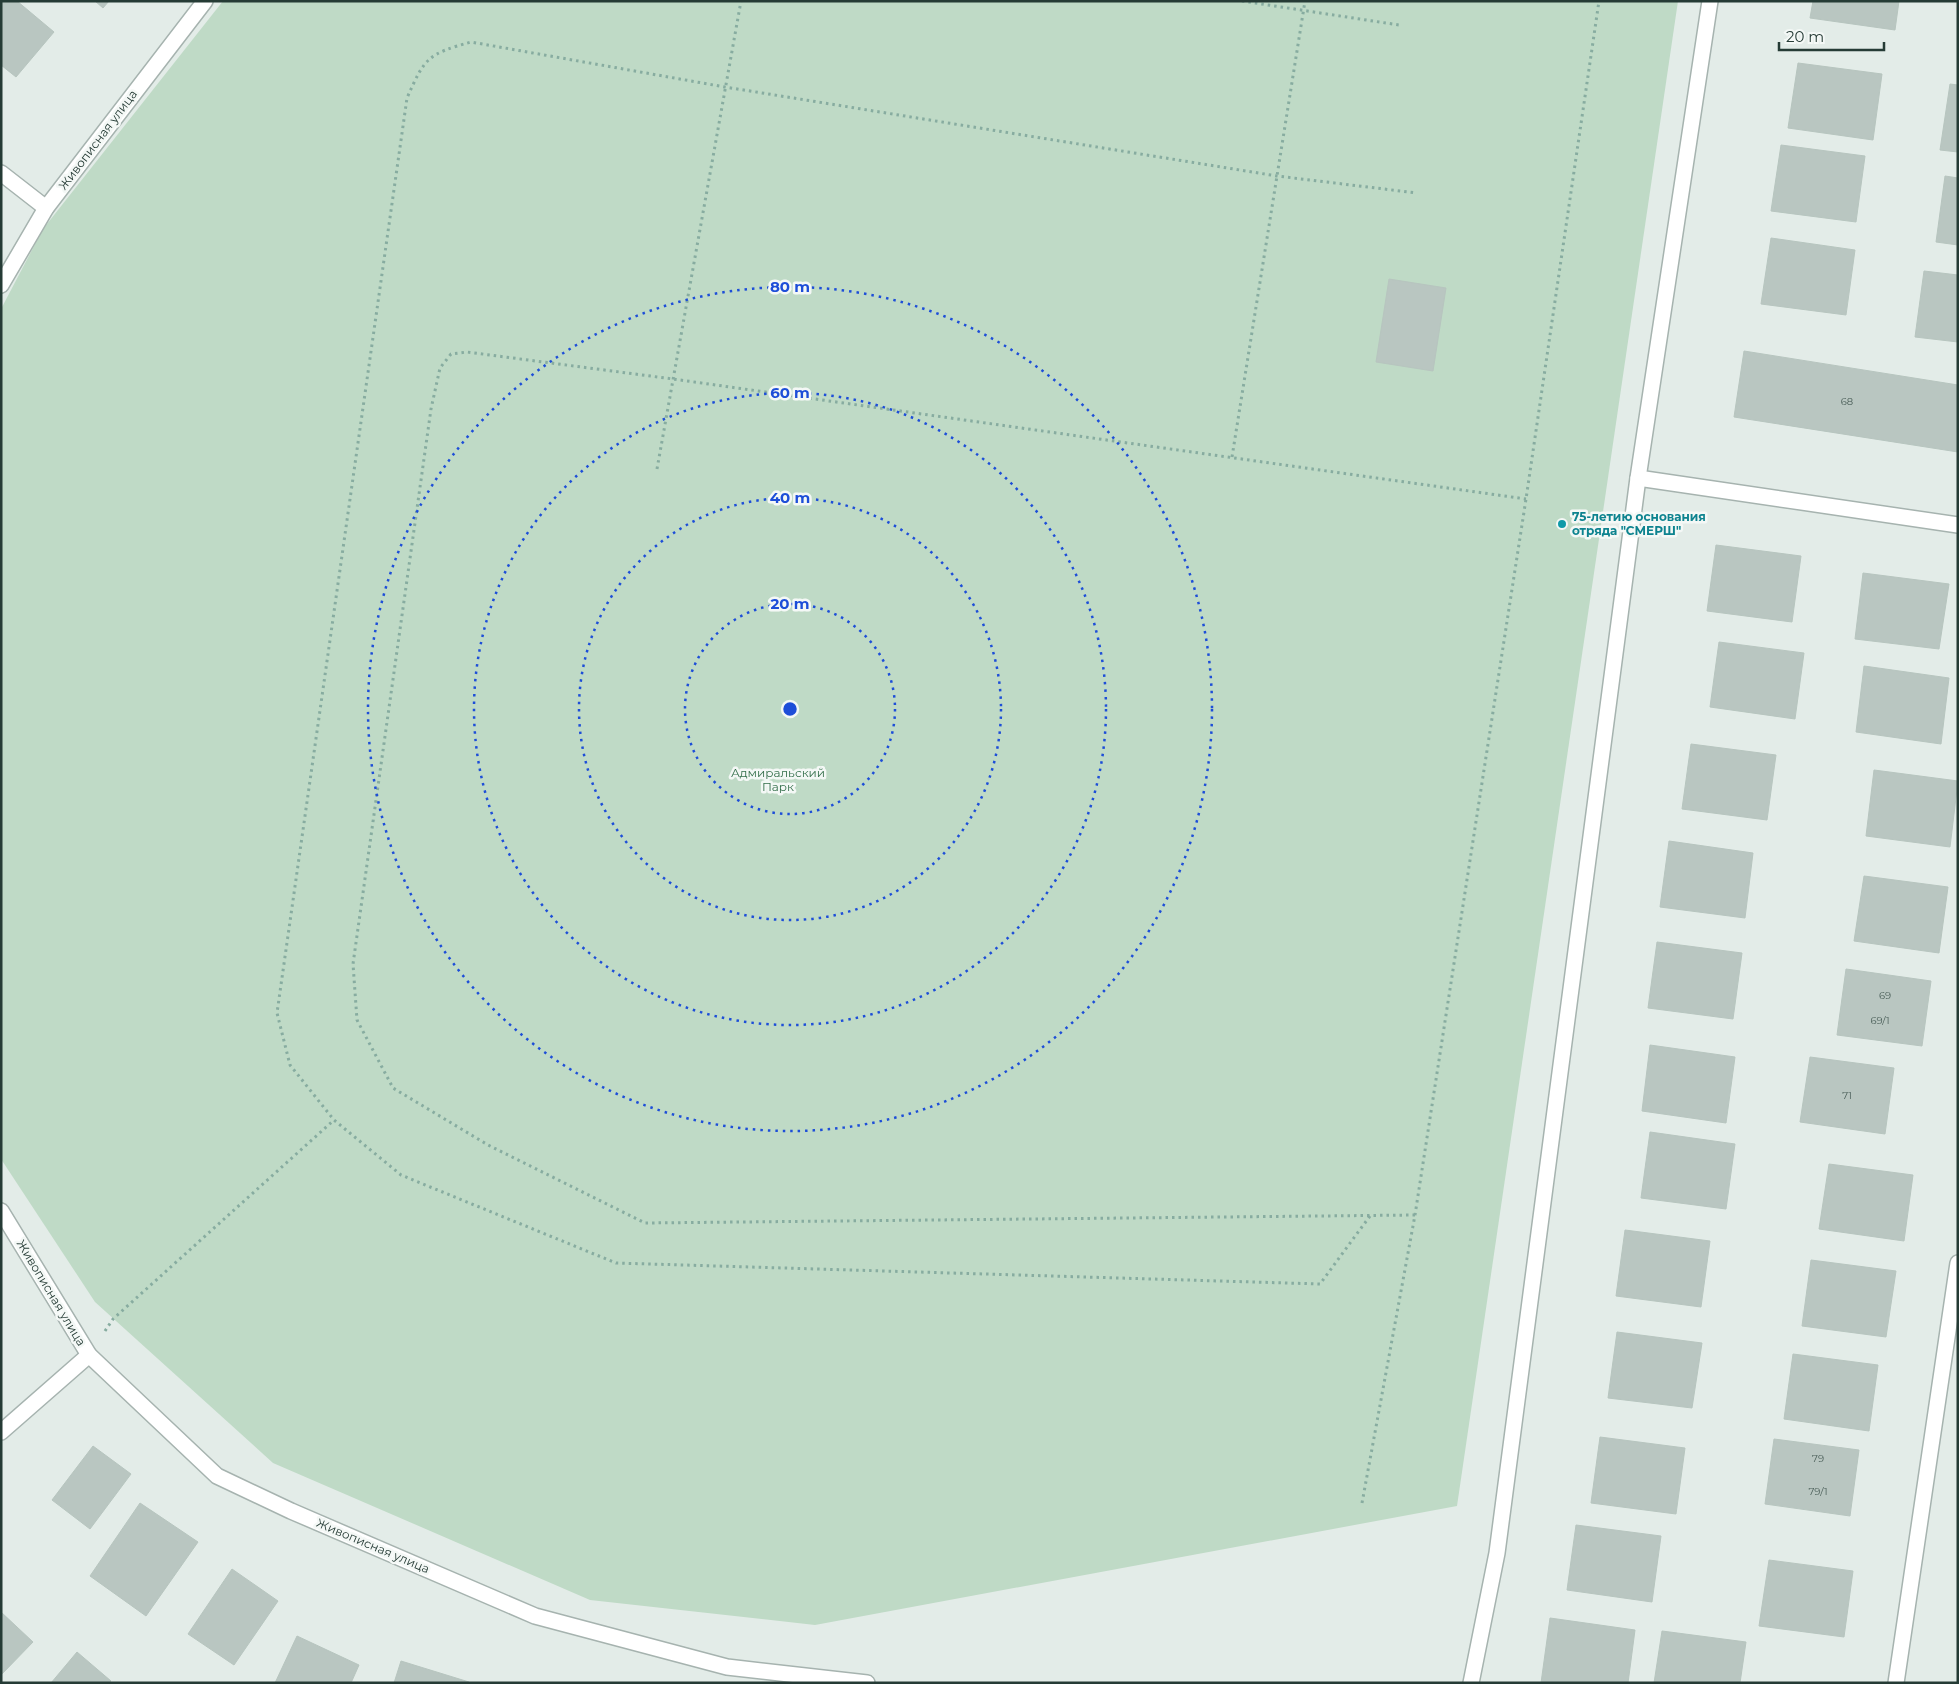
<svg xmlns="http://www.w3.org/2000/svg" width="1959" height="1684" font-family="Montserrat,sans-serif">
	<rect width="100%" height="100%" fill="#e3ece8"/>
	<polygon fill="#bfdac6" points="223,1 1678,1 1457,1506 815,1625 590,1600 273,1463 95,1302 1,1159 1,309 43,229"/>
	<g fill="#b9c6c1" stroke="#b7c5bf">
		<polygon points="1,1 17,1 54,32 16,77 1,65"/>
		<polygon points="95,1 109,1 103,8"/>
		<polygon points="1813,1 1899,1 1895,30 1810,18"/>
		<polygon points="1798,63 1882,74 1873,140 1788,128"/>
		<polygon points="1950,84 1958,85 1958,152 1940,150"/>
		<polygon points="1781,145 1865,156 1856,222 1771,211"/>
		<polygon points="1945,176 1958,178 1958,245 1936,242"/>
		<polygon points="1771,238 1855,250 1846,315 1761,304"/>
		<polygon points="1924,271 1958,275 1958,342 1915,337"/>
		<polygon points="1389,279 1446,288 1433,371 1376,362"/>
		<polygon points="1744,351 1958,385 1958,452 1734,417"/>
		<polygon points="1716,545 1801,556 1792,622 1707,611"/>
		<polygon points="1863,573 1949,584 1939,649 1855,639"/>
		<polygon points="1719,642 1804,653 1795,719 1710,707"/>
		<polygon points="1864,666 1949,678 1941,744 1856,732"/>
		<polygon points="1691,744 1776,755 1767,820 1682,809"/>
		<polygon points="1874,770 1958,781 1950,847 1866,836"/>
		<polygon points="1669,841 1753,853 1745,918 1660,907"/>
		<polygon points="1864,876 1948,887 1939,953 1854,941"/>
		<polygon points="1657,942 1742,953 1733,1019 1648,1008"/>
		<polygon points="1846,969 1931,981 1922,1046 1837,1035"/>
		<polygon points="1650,1045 1735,1057 1726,1123 1642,1111"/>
		<polygon points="1810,1057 1894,1068 1885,1134 1800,1122"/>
		<polygon points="1650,1132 1735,1144 1726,1209 1641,1198"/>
		<polygon points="1829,1164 1913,1175 1904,1241 1819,1229"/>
		<polygon points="1625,1230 1710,1241 1701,1307 1616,1296"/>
		<polygon points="1811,1260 1896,1271 1886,1337 1802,1326"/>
		<polygon points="1617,1332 1702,1343 1692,1408 1608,1398"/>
		<polygon points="1793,1354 1878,1365 1869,1431 1784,1419"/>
		<polygon points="1600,1437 1685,1448 1676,1514 1591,1503"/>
		<polygon points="1774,1439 1859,1450 1850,1516 1765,1504"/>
		<polygon points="93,1446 131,1474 90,1529 52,1500"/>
		<polygon points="140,1503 198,1542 146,1616 90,1576"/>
		<polygon points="1576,1525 1661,1536 1652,1602 1567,1590"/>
		<polygon points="1769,1560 1853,1571 1844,1637 1759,1626"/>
		<polygon points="232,1569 278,1601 234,1665 188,1634"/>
		<polygon points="1,1612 33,1642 1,1675"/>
		<polygon points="1550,1618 1635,1630 1628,1683 1541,1683"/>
		<polygon points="1662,1631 1746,1642 1740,1683 1654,1683"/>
		<polygon points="297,1636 359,1665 351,1683 275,1683"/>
		<polygon points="77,1652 111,1681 109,1683 51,1683"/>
		<polygon points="401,1661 469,1682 469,1683 394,1683"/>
	</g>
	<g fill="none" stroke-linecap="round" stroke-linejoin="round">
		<g stroke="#a6b3af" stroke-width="18">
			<g id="street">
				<polyline points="1,173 46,208"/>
				<polyline points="1,285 46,208 205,1"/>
				<polyline points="1638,478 1958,525"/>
				<polyline points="1,1211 89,1355 217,1476 291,1511 535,1616 727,1667 867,1683"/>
				<polyline points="1,1432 89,1355"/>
				<polyline points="1471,1683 1497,1553 1638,478 1710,1"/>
				<polyline points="1896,1683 1958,1263"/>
			</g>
		</g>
		<g stroke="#87aca0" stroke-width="3" stroke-dasharray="2.5 4" stroke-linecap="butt">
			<polyline points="1242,1 1399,25"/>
			<polyline points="1232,457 1305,1"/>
			<polyline points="657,469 741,1"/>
			<polyline points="1415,1215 645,1223 488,1145 393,1088 357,1020 353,964 431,409 440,368 451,354 467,352 673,379 1526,499"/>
			<path d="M1370,1216l-50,68 -704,-21 -215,-88 -67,-55 -44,-55 -13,-52 130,-915c18,-41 21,-44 64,-56l254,45 552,89 140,17"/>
			<polyline points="105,1331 113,1319 334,1120"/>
			<polyline points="1362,1503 1415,1215 1526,499 1599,1"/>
		</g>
		<use href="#street" stroke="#fff" stroke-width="15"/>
	</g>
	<g fill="none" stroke="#1d4ed8" stroke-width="2.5" stroke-dasharray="2.5 5">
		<circle cx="790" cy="709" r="105"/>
		<circle cx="790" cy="709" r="211"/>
		<circle cx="790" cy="709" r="316"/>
		<circle cx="790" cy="709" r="422"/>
	</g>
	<circle fill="#0f9aa8" stroke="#f4f8f6" stroke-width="2" cx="1562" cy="524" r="5"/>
	<g text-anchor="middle" stroke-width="5" stroke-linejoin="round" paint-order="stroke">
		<g font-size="10" fill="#4a5e58">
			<text x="1847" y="405">68</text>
			<text x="1885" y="999">69</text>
			<text x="1880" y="1024">69/1</text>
			<text x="1847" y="1099">71</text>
			<text x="1818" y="1462">79</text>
			<text x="1818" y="1495">79/1</text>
		</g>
		<g font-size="12" fill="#253b35" stroke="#f4f8f6">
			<text transform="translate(98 140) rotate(-53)" y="4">Живописная улица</text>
			<text transform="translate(51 1293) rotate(59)" y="4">Живописная улица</text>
			<text transform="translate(373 1546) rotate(23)" y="4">Живописная улица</text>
		</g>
		<g font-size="12" font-weight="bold" fill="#0d838f" stroke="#f4f8f6" text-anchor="start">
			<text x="1572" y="521">75-летию основания<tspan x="1572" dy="14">отряда "СМЕРШ"</tspan></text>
		</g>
		<g font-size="12" fill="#336e4a" stroke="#f4f8f6">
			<text x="778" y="777">Адмиральский<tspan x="778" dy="14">Парк</tspan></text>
		</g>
	</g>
	<circle cx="790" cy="709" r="8" fill="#1d4ed8" stroke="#f4f8f6" stroke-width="2.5"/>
	<g font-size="15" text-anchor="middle" font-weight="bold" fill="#1d4ed8" stroke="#f4f8f6" stroke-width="5" stroke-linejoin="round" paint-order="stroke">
		<text x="790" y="292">80 m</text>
		<text x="790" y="398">60 m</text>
		<text x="790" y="503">40 m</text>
		<text x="790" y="609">20 m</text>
	</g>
	<rect width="1959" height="1684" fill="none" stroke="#253b35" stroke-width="5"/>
	<path d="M1779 42v8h105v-8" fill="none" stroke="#253b35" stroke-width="2.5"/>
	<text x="1786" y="42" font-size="15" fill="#253b35" stroke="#f4f8f6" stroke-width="4" paint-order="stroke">20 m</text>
</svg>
